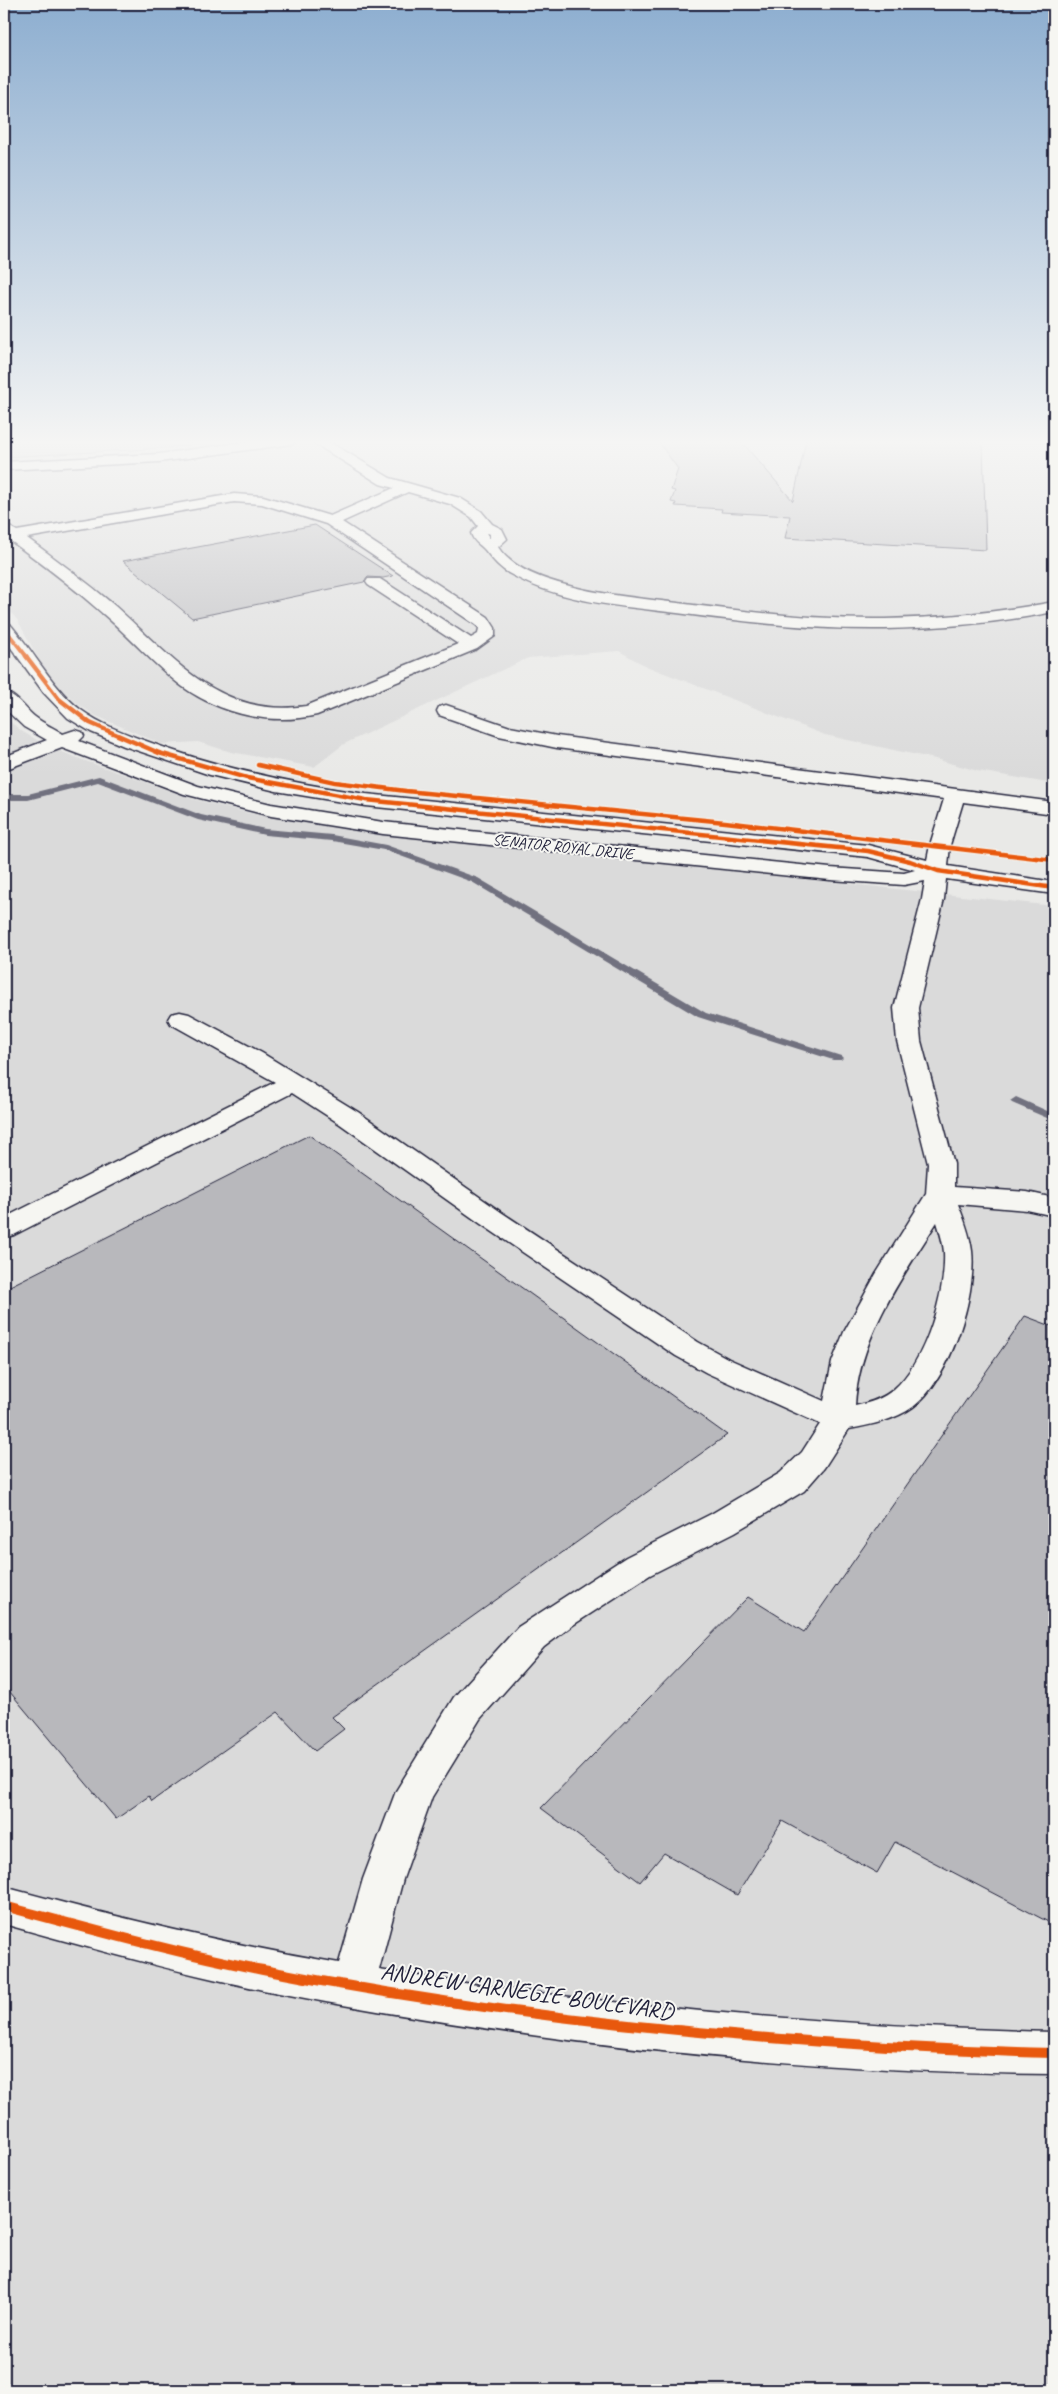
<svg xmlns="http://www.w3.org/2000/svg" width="1058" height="2394" font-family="Caveat,sans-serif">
	<rect width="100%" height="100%" fill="#e9e9e7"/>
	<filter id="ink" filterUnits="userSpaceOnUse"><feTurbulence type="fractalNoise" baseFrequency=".02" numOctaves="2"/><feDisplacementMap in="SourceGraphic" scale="10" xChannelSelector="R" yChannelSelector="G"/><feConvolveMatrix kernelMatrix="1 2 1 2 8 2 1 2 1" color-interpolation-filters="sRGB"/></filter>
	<g filter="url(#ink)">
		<g fill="#dadada">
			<polygon points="256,440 123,455 4,460 4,441"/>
			<polygon points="327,440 1054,440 1054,784 978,771 935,759 825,735 646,666 619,651 528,658 344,744 314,767 231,752 198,742 162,744 94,715 78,704 49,678 18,621 4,604 4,472 192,461"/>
			<polygon points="4,717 23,732 47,746 83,760 193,799 249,813 359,831 1054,906 1054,2390 4,2390"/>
		</g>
		<polygon fill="#ccccce" stroke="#777784" points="195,440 189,445 167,448 4,457 4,440"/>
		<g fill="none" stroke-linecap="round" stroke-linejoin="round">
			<g fill="#71717f" fill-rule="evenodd">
				<polygon points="99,776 201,815 265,829 332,835 386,845 478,878 706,1013 841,1056 843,1058 841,1060 833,1060 698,1017 472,882 384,850 332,841 265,835 198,820 98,782 28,800 4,800 4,794 28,794"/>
				<polygon points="1016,1097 1054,1114 1054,1121 1012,1103 1010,1101"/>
			</g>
		</g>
		<g fill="#b8b8bc" stroke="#22223b">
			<polygon points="657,440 740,440 793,501 806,440 983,442 986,550 785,538 790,516 721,512 722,509 675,506 676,503 671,502 675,491 671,490 678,469"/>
			<polygon points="315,525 393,576 383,578 368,577 364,582 192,618 123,561"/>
			<polygon points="309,1135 727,1435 332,1717 344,1729 315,1751 278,1712 152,1801 149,1796 116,1819 4,1685 4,1289"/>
			<polygon points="1025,1316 1054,1327 1054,1925 895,1842 877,1873 782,1821 737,1895 664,1853 640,1882 541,1808 748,1597 804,1632"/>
		</g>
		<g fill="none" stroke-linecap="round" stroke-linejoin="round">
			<g stroke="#22223b" stroke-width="3">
				<g id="minor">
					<polygon points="258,440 298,440 292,444 159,462 4,470 4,462 159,454"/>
					<path d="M309,440h17l64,38 70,20 21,13 11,13 10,5 5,10 -9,8c13,21 42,31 64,37 38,11 77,14 116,19 69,9 138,17 207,16 57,-1 113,-7 169,-17v10c-56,11 -112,16 -169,17 -70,1 -139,-7 -208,-16 -55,-7 -115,-10 -165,-38 -12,-6 -19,-15 -27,-25 -6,-7 -11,-7 -14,-17l7,-7 -7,-9 -21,-13 -42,-12 -66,30 146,95 7,11v8l-18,13 -160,66c-46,11 -96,-1 -134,-28 -26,-19 -55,-52 -81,-74 -31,-28 -65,-53 -98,-77v-12l13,7 217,-37 29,2 67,20 64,-28 -14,-4zM234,502l28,2 64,20 150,101 3,3 -1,6 -7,4 -91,-59h-12l-2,3 2,3 90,59 -152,62c-86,13 -133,-48 -191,-100 -28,-24 -58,-46 -88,-68zM488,533l2,1v5l-3,-5z"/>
					<path d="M4,623l6,1 8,10c20,25 37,56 63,76 19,14 43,23 65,31 71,27 145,42 220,53l502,51 59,15 3,-15 14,-46 -387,-51 -58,-12 -60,-21 -2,-4 2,-4 7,-2 64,22 47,9 497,66v12l-91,-12 -13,43 -2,21 106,16v12l-108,-15 -2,20 -26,109 3,33 33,123v23l73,5 27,6v18l-27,-6 -69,-6c6,15 12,31 14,47 5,44 -22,129 -59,156 -18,13 -42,18 -64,22l-25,39 -20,23 -69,41 -85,43 -77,50 -29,22 -64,72 -48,78 -29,82 -24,91c224,36 448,56 675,62v42c-264,-2 -532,-33 -791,-84 -87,-18 -174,-42 -259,-66v-37c111,30 222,57 335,76l24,-84 33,-88 58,-94 64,-70 108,-70 85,-43 69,-41 22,-21 18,-28 -113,-51 -31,-17 -195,-132 -141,-100 -48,-31 -278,142 -10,3v-20l271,-136 -104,-58 -3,-5 3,-5 9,-2 9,2 73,39 96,59 143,100 197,130 31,17 95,42 8,-39 12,-30 32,-58 50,-80 2,-30 -31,-123 -3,-33 28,-109 3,-18 -21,4 -74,-5 -447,-46 -112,-18 -87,-22 -122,-46 -58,22v-13l43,-17 -23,-13 -20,-19v-16c12,2 21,17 31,25 9,7 19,11 28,17l12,-4 7,2 2,4 -5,5 119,45 73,18 112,18 447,46 74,5 11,-3 -47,-13 -502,-51 -90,-15 -66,-16 -86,-29 -33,-14 -23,-14 -24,-25 -40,-55zM937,1222c3,10 6,20 7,30 2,41 -19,110 -50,137 -11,10 -25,14 -39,17 3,-67 47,-129 82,-184z"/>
				</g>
			</g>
			<use href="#minor" fill="#f6f6f2" fill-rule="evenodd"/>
			<g stroke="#f6f6f2" stroke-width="5.5">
				<polyline id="cycleway-far2" points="4,628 27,657"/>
			</g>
			<g stroke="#f6f6f2" stroke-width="7">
				<g id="cycleway-far1">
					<polyline points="26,656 59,699 90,723 159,753 247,778 366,800 868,851 910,861 938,871 1054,888"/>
					<polyline points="258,765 335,782 406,791 725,822 1054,860"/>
				</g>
			</g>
			<g stroke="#f6f6f2" stroke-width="13">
				<path id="cycleway" d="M4,1906c86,23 172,47 259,64 261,51 526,76 791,83"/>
			</g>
			<use href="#cycleway-far2" stroke="#e8590c" stroke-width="4"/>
			<use href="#cycleway-far1" stroke="#e8590c" stroke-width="4.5"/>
			<use href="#cycleway" stroke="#e8590c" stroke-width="10"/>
		</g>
	</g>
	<linearGradient id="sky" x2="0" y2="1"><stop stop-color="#8daed0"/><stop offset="0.57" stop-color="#f5f5f4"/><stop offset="1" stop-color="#f5f5f4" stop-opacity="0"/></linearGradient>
	<rect width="1058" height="776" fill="url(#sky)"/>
	<g text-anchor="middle" stroke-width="4" stroke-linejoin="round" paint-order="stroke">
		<g font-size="16" fill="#22223b" stroke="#f6f6f2">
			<text transform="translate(563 846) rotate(6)" y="6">SENATOR ROYAL DRIVE</text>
		</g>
		<g font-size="24" fill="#22223b" stroke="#f6f6f2">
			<text transform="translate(527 1991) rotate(8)" y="8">ANDREW CARNEGIE BOULEVARD</text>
		</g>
	</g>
	<rect width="1058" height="2394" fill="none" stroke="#f6f6f2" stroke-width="20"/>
	<rect x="10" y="10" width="1038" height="2374" fill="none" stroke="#22223b" stroke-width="2" filter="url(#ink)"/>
</svg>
